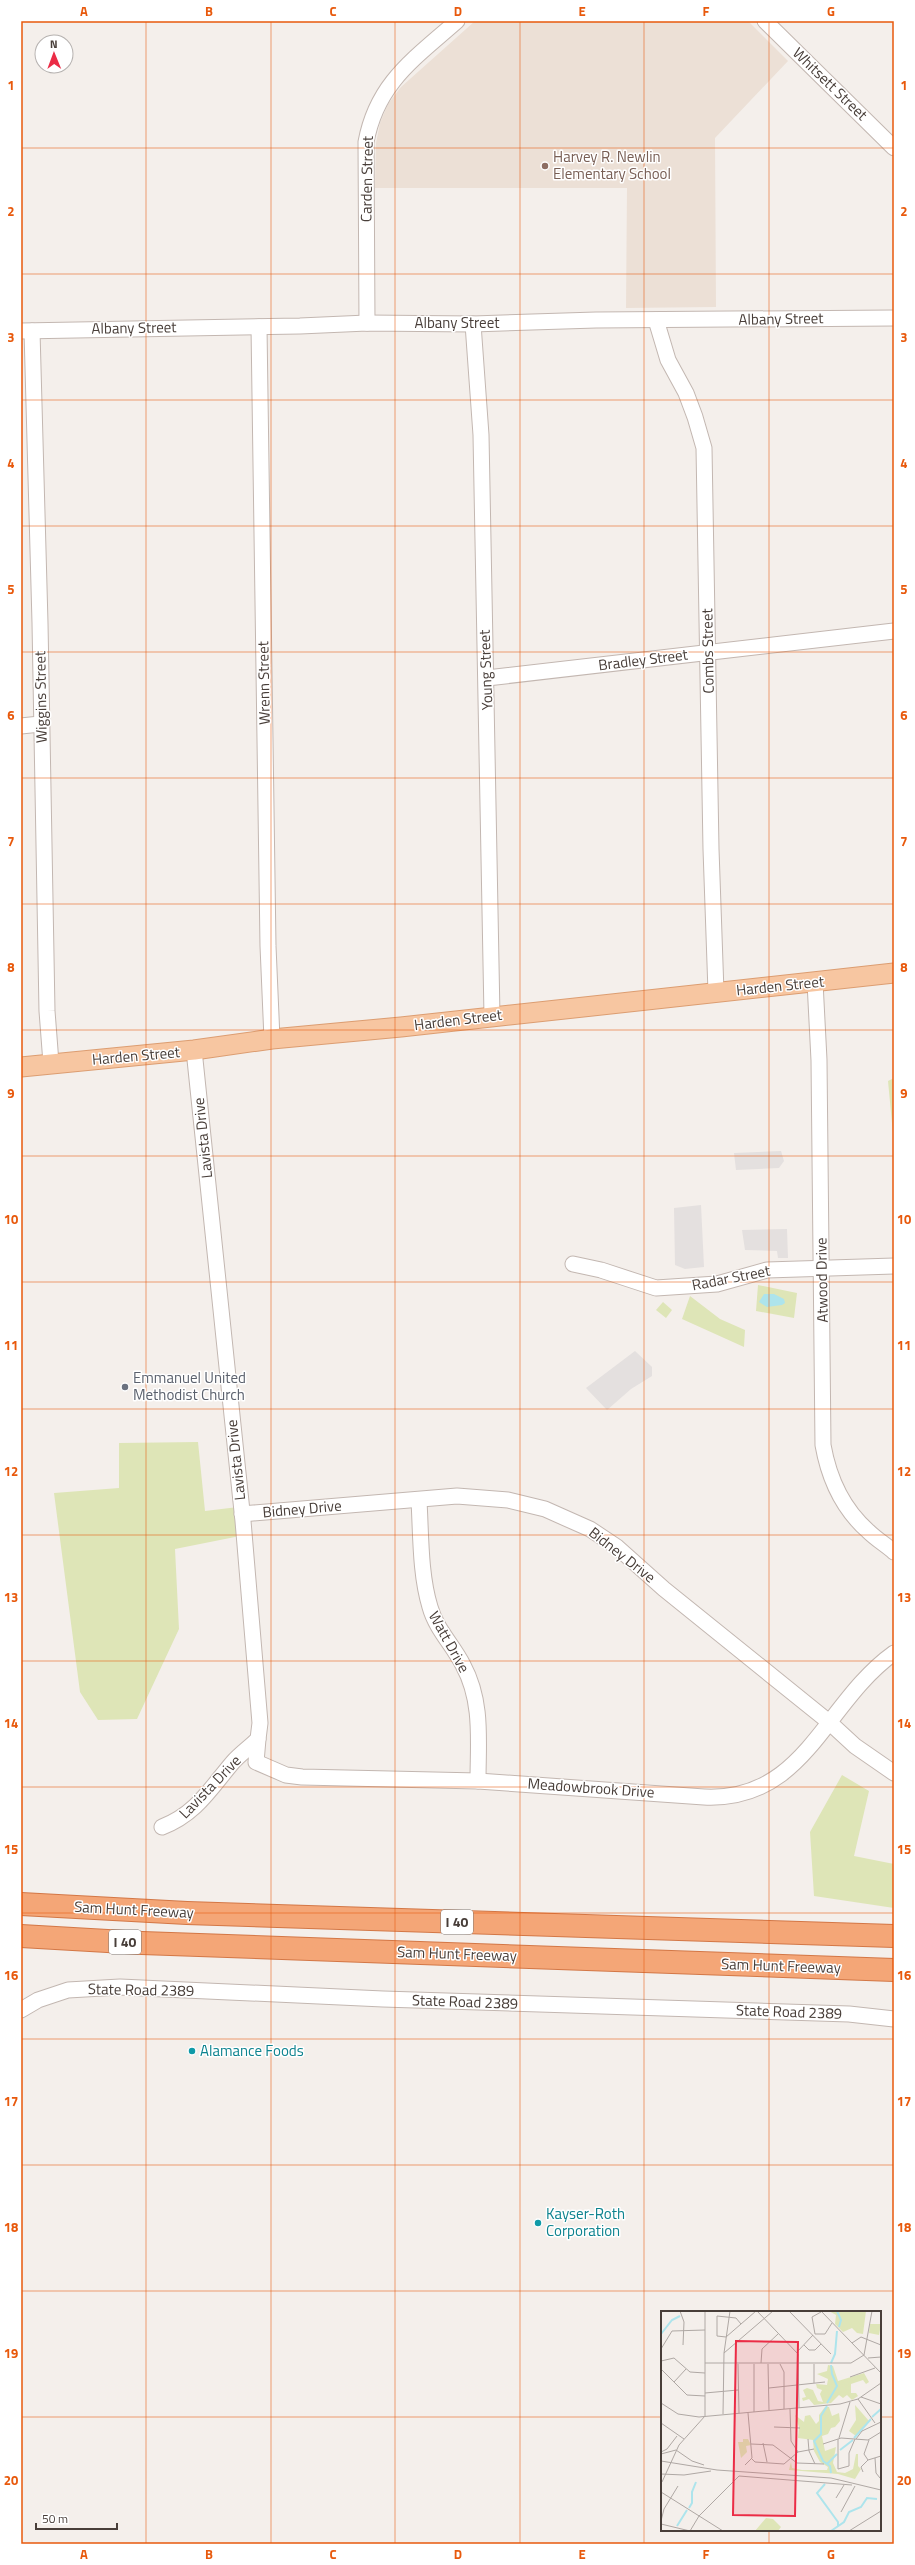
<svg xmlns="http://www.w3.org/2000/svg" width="915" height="2565" font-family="'Titillium Web',sans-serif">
	<rect width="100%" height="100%" fill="#f4efeb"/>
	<polygon fill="#ece0d6" points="475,21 748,21 788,61 715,138 716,307 626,308 627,188 375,188 376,143 380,123 388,104 401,87"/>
	<g fill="#dee5b7">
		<polygon points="894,1078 894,1144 888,1081"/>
		<polygon points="758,1285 797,1293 794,1318 756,1311"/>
		<polygon points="690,1296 720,1319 745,1330 744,1347 682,1319"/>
		<polygon points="663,1302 672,1310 666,1318 656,1310"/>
		<polygon points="198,1442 205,1511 238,1507 240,1536 175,1549 179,1629 137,1719 98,1720 80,1692 54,1493 119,1488 119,1443"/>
		<polygon points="842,1775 869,1791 854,1856 894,1864 894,1908 814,1896 810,1832"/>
	</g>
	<g fill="#e4e0df">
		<polygon points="781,1151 784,1161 779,1168 736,1170 734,1153"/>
		<polygon points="701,1205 704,1267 685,1269 675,1265 674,1208"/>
		<polygon points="787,1229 788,1258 778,1258 777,1251 745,1250 742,1230"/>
		<polygon points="635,1351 652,1367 652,1376 631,1389 607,1410 586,1388"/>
	</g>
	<polygon fill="#ade4ec" points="764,1294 774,1294 784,1299 785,1303 782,1305 767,1307 759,1302"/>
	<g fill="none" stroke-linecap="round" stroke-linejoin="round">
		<g stroke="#c3b7b1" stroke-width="17">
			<g id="minor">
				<polyline points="765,21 894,148"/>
				<polyline points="656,320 668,360 686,393 695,417 704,448 711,849 716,992"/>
				<path d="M367,323l-1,-181c11,-59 48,-83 91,-121"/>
				<polyline points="473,324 481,435 492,1016"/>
				<polyline points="259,327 268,946 272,1039"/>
				<polyline points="21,331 300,326 367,323 473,324 596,320 894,318"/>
				<polyline points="32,331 40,623 47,1011 51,1063"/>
				<polyline points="487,678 894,631"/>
				<polyline points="21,726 40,724"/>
				<path d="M815,982l4,78 4,385c6,34 19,63 45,86 8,8 18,14 26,21"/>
				<polyline points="573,1264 601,1270 656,1288 717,1284 767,1270 894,1266"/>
				<path d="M419,1501c2,34 1,73 11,106 6,22 23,38 33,58 20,37 15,76 15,116"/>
				<polyline points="242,1514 457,1496 508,1500 545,1509 590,1529 617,1547 664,1589 829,1722 855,1746 894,1773"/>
				<path d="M258,1739l-2,23 30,13 16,2 176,4 226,16c101,5 120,-94 190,-144"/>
				<path d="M162,1827c34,-13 48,-38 71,-65 7,-8 17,-15 25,-23l2,-16 -17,-202 -49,-471"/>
				<polyline points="21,2010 38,2000 68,1990 120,1987 383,1999 849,2014 894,2019"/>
			</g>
		</g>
		<g stroke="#dc9d71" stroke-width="21">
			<polyline id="major" points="21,1067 194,1050 272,1039 401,1027 894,973"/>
		</g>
		<g stroke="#d37746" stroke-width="24">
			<g id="highway">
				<polyline points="21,1904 187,1913 894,1936"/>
				<polyline points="21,1936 142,1943 894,1970"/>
			</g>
		</g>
		<use href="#minor" stroke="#fff" stroke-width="15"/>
		<use href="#major" stroke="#f7c6a1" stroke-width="19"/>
		<use href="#highway" stroke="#f4a677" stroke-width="22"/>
	</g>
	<path fill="none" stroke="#e8590c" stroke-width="1" stroke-opacity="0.55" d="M146,21v2523M271,21v2523M395,21v2523M520,21v2523M644,21v2523M769,21v2291M21,148h873M21,274h873M21,400h873M21,526h873M21,652h873M21,778h873M21,904h873M21,1030h873M21,1156h873M21,1282h873M21,1409h873M21,1535h873M21,1661h873M21,1787h873M21,1913h873M21,2039h873M21,2165h873M21,2291h873M21,2417h641M880,2417h14M769,2530v14"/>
	<circle fill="#8d6e63" stroke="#fff" stroke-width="1.5" cx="545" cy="166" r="4"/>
	<circle fill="#6b7280" stroke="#fff" stroke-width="1.5" cx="125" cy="1387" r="4"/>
	<g fill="#0f9aa8" stroke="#fff" stroke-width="1.5">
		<circle cx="192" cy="2051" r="4"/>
		<circle cx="538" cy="2223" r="4"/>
	</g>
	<g text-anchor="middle" stroke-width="3" stroke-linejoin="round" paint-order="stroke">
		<g fill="#fff" stroke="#7f7874" stroke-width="1">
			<rect x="441" y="1910" width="32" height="24" rx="3"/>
			<rect x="109" y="1930" width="32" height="24" rx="3"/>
		</g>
		<g font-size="14" font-weight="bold" fill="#483e39">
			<text x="457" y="1927">I 40</text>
			<text x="125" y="1947">I 40</text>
		</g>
		<g font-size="15" fill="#483e39" stroke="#fff">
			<text transform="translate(830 84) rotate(44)" y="5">Whitsett Street</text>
			<text transform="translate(367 179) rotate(-89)" y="5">Carden Street</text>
			<text transform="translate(781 319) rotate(-1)" y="5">Albany Street</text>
			<text x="457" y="328">Albany Street</text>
			<text transform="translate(134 328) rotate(-1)" y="5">Albany Street</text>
			<text transform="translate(708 651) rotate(-91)" y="5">Combs Street</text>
			<text transform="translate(643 660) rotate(-7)" y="5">Bradley Street</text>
			<text transform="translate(486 670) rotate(-92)" y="5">Young Street</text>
			<text transform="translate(264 683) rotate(-91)" y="5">Wrenn Street</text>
			<text transform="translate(41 697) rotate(-91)" y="5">Wiggins Street</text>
			<text transform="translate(780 986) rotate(-6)" y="5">Harden Street</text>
			<text transform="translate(458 1020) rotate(-7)" y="5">Harden Street</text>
			<text transform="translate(136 1056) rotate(-5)" y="5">Harden Street</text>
			<text transform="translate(203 1138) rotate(-96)" y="5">Lavista Drive</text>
			<text transform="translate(731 1278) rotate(-11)" y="5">Radar Street</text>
			<text transform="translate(822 1280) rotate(-91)" y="5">Atwood Drive</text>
			<text transform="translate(236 1460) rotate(-96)" y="5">Lavista Drive</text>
			<text transform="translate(302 1509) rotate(-5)" y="5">Bidney Drive</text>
			<text transform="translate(622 1555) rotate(38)" y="5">Bidney Drive</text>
			<text transform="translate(449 1642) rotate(61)" y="5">Watt Drive</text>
			<text transform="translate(210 1787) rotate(-46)" y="5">Lavista Drive</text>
			<text transform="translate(591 1788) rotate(4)" y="5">Meadowbrook Drive</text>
			<text transform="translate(134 1910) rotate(3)" y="5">Sam Hunt Freeway</text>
			<text transform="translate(457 1954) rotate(2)" y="5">Sam Hunt Freeway</text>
			<text transform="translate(781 1966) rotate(2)" y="5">Sam Hunt Freeway</text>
			<text transform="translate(141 1990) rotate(1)" y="5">State Road 2389</text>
			<text transform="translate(465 2002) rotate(2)" y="5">State Road 2389</text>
			<text transform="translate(789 2012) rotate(2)" y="5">State Road 2389</text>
		</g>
		<g font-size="15" fill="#785e54" stroke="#fff" text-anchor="start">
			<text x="553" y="162">Harvey R. Newlin<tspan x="553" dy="17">Elementary School</tspan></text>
		</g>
		<g font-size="15" fill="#5b616d" stroke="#fff" text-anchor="start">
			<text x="133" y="1383">Emmanuel United<tspan x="133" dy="17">Methodist Church</tspan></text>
		</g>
		<g font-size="15" fill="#0d838f" stroke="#fff" text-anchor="start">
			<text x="200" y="2056">Alamance Foods</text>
			<text x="546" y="2219">Kayser-Roth<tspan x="546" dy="17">Corporation</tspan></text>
		</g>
	</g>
	<g transform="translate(661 2311)">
		<rect width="220" height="220" fill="#f4efeb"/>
		<path d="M168,0h37l-3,23 -6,-1 -5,-5 -9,4 -8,-8 1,-9zM209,13h11l-2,11 -10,-2zM167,54l5,1 5,15 26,-8 5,9 -3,2 -3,-4 -12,4v9h5l2,3 -6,4 -5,-5 -4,3 -4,-3 -8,8 -17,2 -5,-6 -6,2 -1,-3 4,-1 -3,-7 4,-2 6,2 5,11 5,1 -3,-8 2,-4 -5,-2 -1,-4 11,1 1,-6 -11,-5 10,-3zM194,94l14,16 -13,15 -7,-5 7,-11zM164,96h4l3,9 7,-3 1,8 -5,6 -4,1 -3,6 -6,2 3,15 11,-4 -3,16 4,9 8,1 8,-4 3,-15h2v12l3,3 -6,10 -17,-5 -49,-4 2,-8 1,6 10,2h25l1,-3 -8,-5 -6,-11 -1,-11 -15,-2 1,-11 -4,-12 9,7 1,-6 5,-1 6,9 3,-3v-6zM82,128h5l3,6 -5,1 1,6 -6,6 -3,-16h5zM105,207l7,1 8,8 -3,4h-23z" fill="#dee5b7"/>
		<path fill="none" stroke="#ade4ec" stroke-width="2" d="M176,0l4,9 -2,7M0,23l11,-14 8,-4M170,52l4,-9 2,-23M166,92l10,-17 -5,-12 -1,-9M166,95l-6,10v18l-7,7 9,20 7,5 1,7M211,106l9,-8M193,127l17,-19M179,139l13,-10M166,153l10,-10M164,173l-8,9 21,29v4M28,197l3,-5v-11l4,-10M16,215l10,-16M170,220l13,-9 5,-10 12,-5 6,-9 10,1"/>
		<path fill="none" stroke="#afa8a4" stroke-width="1" d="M19,0l4,11 -1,23M96,0l41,43 1,54M128,0l42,43M160,0l60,62M80,13l-5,-6 -19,-2v20l9,1 30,-26M154,23l-3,-17 9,-5M154,23h10l7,-11M191,32l9,-6 20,8M143,34l5,5h6l6,-6M0,38l11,-18 33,-1M136,41l16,-17M63,42l49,-42M207,47l13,-1M0,50l13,-3 16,14 15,1M44,52h146l13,-8 8,-44M100,52l1,-14 16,-15M77,53l1,49M93,53v48M107,53l1,46M119,53l4,8v37M153,53v19M0,58l26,26 18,1M189,66l25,-9M13,71l12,-13M108,77l56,-6M44,82l33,-3M200,86l20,7M197,88l17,24M0,92l17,11 21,3 141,-13 18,-5 23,-16M129,98l1,32 7,11M62,103l1,-61 6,-42M0,112l23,16M113,116l26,1M178,127l11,-36M147,128l1,12 6,13M177,128v30l11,-3v-13l6,-14M195,128l6,-8 19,-9M102,132l4,19M90,133l22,1 24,18 27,1M162,133l18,-6 27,2 13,-8M0,141l6,-3 10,-13M0,143l15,-4 16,11 12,4M214,147l1,15 4,5M91,148l3,3 29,2 14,-12 16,-3M207,149l-4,-6 5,-14M0,150l56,9 114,8 50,12M84,154l7,-7 -4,-45M202,161l-2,-5 7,-7 13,-4M0,163l23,1 27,-4M1,171l17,-37 26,-29v-105M0,181l62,39M175,187l8,-13M180,201l14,-26M0,210l3,-12 14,-23M0,213l29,7M29,220l9,-15 40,-40 113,9M188,220l32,-20"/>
		<path fill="#eb2c46" fill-opacity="0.15" stroke="#eb2c46" stroke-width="2" d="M75,30l62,1 -3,174 -62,-1z"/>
		<rect width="220" height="220" fill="none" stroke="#483e39" stroke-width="2"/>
	</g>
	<rect width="915" height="2565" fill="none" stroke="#ffffff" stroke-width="44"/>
	<g transform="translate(54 54) rotate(359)"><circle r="19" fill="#ffffff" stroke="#b6b2b0"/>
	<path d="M0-3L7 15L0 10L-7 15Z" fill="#eb2c46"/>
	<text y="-6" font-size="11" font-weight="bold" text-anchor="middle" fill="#483e39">N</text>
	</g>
	<path d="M36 2523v6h81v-6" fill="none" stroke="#483e39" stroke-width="2"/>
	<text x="42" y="2523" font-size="12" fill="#483e39" stroke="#ffffff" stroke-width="3" paint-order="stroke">50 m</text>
	<rect x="22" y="22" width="871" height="2521" fill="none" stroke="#e8590c" stroke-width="1.5"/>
	<g font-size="13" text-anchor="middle" font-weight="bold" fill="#e8590c">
		<text x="84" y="16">A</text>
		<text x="209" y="16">B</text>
		<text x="333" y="16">C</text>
		<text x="458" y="16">D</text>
		<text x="582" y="16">E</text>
		<text x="706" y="16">F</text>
		<text x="831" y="16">G</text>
		<text x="11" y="90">1</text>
		<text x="904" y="90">1</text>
		<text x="11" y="216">2</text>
		<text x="904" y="216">2</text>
		<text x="11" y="342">3</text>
		<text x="904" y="342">3</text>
		<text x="11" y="468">4</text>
		<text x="904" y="468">4</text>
		<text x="11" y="594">5</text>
		<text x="904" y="594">5</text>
		<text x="11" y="720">6</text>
		<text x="904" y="720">6</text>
		<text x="11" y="846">7</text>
		<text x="904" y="846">7</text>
		<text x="11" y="972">8</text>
		<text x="904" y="972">8</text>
		<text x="11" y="1098">9</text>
		<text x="904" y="1098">9</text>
		<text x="11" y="1224">10</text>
		<text x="904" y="1224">10</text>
		<text x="11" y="1350">11</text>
		<text x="904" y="1350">11</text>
		<text x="11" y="1476">12</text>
		<text x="904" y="1476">12</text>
		<text x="11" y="1602">13</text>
		<text x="904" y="1602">13</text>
		<text x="11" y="1728">14</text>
		<text x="904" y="1728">14</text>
		<text x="11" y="1854">15</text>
		<text x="904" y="1854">15</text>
		<text x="11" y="1980">16</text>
		<text x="904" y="1980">16</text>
		<text x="11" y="2106">17</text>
		<text x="904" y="2106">17</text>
		<text x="11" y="2232">18</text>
		<text x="904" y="2232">18</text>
		<text x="11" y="2358">19</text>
		<text x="904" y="2358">19</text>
		<text x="11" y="2485">20</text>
		<text x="904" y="2485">20</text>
		<text x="84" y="2559">A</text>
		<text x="209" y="2559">B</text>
		<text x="333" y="2559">C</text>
		<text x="458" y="2559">D</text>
		<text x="582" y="2559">E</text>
		<text x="706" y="2559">F</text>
		<text x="831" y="2559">G</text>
	</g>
</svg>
